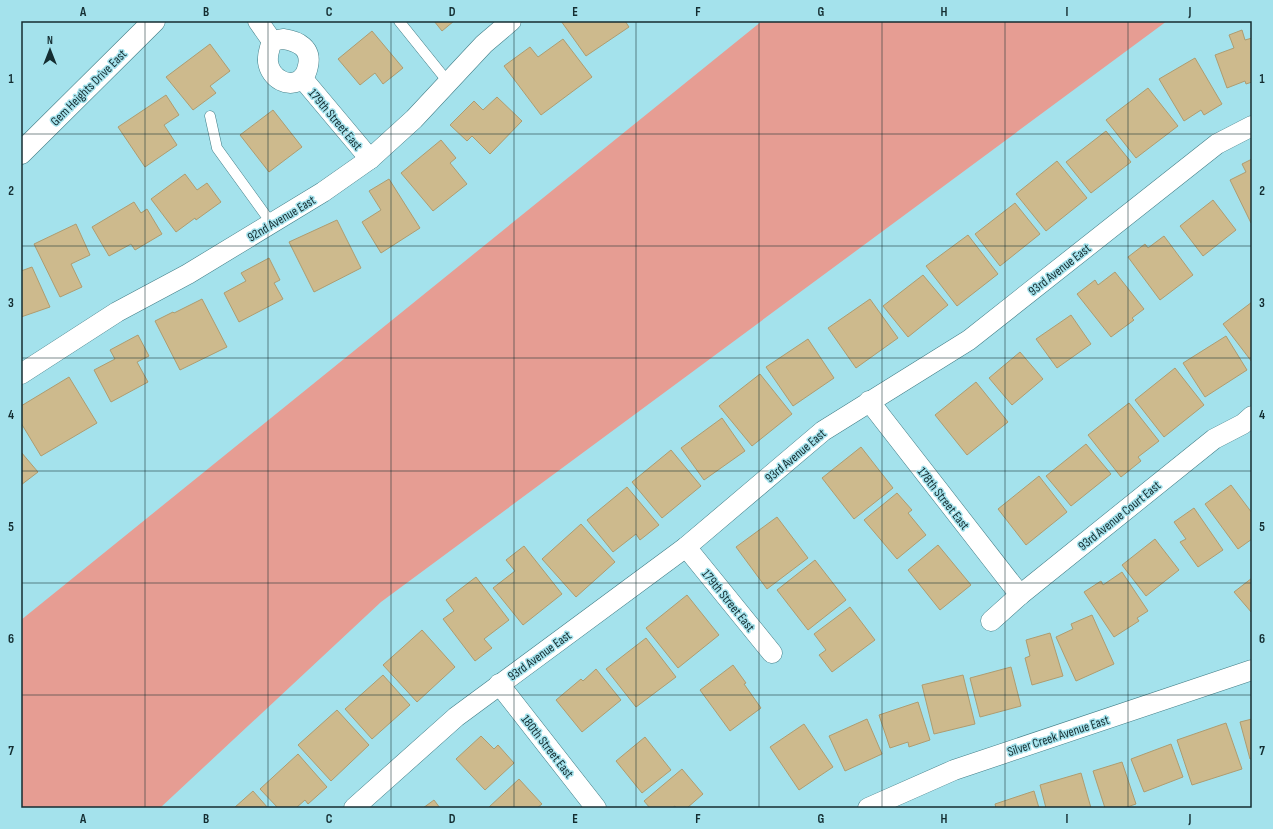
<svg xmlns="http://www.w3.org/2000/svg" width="1273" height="829" font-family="'Sofia Sans Condensed',sans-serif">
	<rect width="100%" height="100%" fill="#a4e2ec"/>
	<polygon fill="#e69d93" points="762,21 1167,21 381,602 160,808 21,808 21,620"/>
	<g fill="#cdba8d" stroke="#ae9c70">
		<polygon points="434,21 454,21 442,31"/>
		<polygon points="561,21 625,21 629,27 586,56"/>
		<polygon points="1242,30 1245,40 1252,38 1252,82 1246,84 1245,81 1227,88 1215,55 1234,48 1229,35"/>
		<polygon points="372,31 403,68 383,84 375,73 360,85 338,59"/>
		<polygon points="563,39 592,77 541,115 504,66 530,47 538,57"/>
		<polygon points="210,44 230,71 210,86 216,93 193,110 166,77"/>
		<polygon points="1195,58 1222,104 1204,115 1201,110 1184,121 1159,79"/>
		<polygon points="1148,88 1178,126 1136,158 1106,120"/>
		<polygon points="166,95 179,115 164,125 177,145 145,167 118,127"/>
		<polygon points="497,97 522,121 490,154 472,136 467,141 450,125 474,101 483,110"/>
		<polygon points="273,110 302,147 269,172 240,135"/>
		<polygon points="1106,131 1131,162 1091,193 1066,162"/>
		<polygon points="441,140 456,158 450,163 467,184 433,211 401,173"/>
		<polygon points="1252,159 1252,222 1251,223 1230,180 1246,172 1242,164"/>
		<polygon points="1057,161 1087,198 1046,231 1016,194"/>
		<polygon points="185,174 197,190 207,183 221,202 196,220 195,218 176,232 151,199"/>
		<polygon points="389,179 420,228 381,253 362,222 381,210 369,191"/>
		<polygon points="1213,200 1236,230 1203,256 1180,226"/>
		<polygon points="134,202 141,213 147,209 162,234 135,250 131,244 109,256 92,227"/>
		<polygon points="1015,203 1040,234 1000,266 975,234"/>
		<polygon points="337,220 361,268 314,292 289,242"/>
		<polygon points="76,224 90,255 71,264 82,287 60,297 34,244"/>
		<polygon points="968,235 998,274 957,306 926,266"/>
		<polygon points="1164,236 1193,275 1160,300 1128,257 1145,244 1148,248"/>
		<polygon points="269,258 280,280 274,283 283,299 239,322 224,293 246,281 241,273"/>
		<polygon points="32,267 50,307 21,317 21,271"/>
		<polygon points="1115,272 1144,309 1132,318 1134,320 1111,337 1077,294 1095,280 1098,285"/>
		<polygon points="923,275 948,305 908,337 883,306"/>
		<polygon points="202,299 227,347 180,370 155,321 173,312 174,313"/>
		<polygon points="870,299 898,338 856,368 828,328"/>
		<polygon points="1252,302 1252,362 1223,324"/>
		<polygon points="1071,315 1091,344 1057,368 1036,339"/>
		<polygon points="138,335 149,356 137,362 148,382 111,402 94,370 115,359 110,350"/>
		<polygon points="1226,336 1247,370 1205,397 1183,363"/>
		<polygon points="808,339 834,378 793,406 766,367"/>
		<polygon points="1020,352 1043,379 1012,405 989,378"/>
		<polygon points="1175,368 1204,405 1164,437 1135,400"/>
		<polygon points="760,374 792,414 752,446 719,406"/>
		<polygon points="69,377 97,423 41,456 21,423 21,406"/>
		<polygon points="976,382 1008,422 967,455 935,415"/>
		<polygon points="1129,403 1159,441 1138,457 1141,461 1121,477 1088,435"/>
		<polygon points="722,418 745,451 704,480 681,448"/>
		<polygon points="1086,444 1111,474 1071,506 1046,476"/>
		<polygon points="861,447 893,488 854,519 822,478"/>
		<polygon points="671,450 701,486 662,518 632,482"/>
		<polygon points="21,452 38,472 21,485"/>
		<polygon points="1039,476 1067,512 1026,545 998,509"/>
		<polygon points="1231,485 1252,513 1252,539 1238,549 1205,504"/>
		<polygon points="627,487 659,525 640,540 636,534 613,552 587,520"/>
		<polygon points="897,493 912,510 908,513 926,535 897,559 864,520"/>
		<polygon points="1194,508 1223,550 1198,567 1180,542 1186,539 1174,522"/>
		<polygon points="777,517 808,558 767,589 736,547"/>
		<polygon points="581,524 615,562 576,597 542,559"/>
		<polygon points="1155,539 1179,570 1146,596 1122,565"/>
		<polygon points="938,545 971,585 940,610 908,570"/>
		<polygon points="524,546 562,594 523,625 493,588 515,571 506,560"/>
		<polygon points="815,560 846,600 808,630 777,590"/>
		<polygon points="1122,572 1148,611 1137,618 1139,621 1114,637 1084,592 1101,581 1103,585"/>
		<polygon points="476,577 509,620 484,639 492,648 475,661 443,619 454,611 446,600"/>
		<polygon points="1252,578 1252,613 1234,592"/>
		<polygon points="687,595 719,635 678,668 646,628"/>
		<polygon points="850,607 875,640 832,672 819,655 826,650 814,634"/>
		<polygon points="1092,615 1114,664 1076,681 1056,637 1073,629 1071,624"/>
		<polygon points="422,630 455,667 417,702 383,665"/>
		<polygon points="1050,633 1063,676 1032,685 1025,658 1030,656 1026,640"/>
		<polygon points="646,638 676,677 636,707 606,669"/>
		<polygon points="733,665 746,683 744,684 761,708 730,731 700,690"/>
		<polygon points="1011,667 1021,706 980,717 970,678"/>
		<polygon points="596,669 621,700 582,732 556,700 581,679 583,681"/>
		<polygon points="383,675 410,705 372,739 345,709"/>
		<polygon points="963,675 975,724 934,734 922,685"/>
		<polygon points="918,702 930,740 909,747 908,742 890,748 879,715"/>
		<polygon points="337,710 369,745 331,781 298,745"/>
		<polygon points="867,719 882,754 845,771 829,736"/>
		<polygon points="1252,719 1252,759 1250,759 1240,722"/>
		<polygon points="1226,723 1242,769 1192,785 1177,740"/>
		<polygon points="804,724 833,767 799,790 770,747"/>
		<polygon points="481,736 494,749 498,745 514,763 485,790 456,759"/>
		<polygon points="645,737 671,770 642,793 616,761"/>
		<polygon points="1171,744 1183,777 1144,792 1131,759"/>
		<polygon points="298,754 327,787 308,804 305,800 296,808 278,808 260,789"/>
		<polygon points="1122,762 1136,804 1124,808 1105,808 1093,771"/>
		<polygon points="682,769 703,794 687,808 676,808 675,806 672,808 650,808 644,801"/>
		<polygon points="1081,773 1091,808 1046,808 1040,785"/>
		<polygon points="519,779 542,804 537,808 488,808"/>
		<polygon points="253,791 268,808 234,808"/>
		<polygon points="1034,791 1039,808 996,808 995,804"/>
		<polygon points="434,800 440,808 423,808"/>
	</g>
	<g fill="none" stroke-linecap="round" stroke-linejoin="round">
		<g stroke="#427e87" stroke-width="11">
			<g id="lane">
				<polyline points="399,21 448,82"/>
				<polyline points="210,116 217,148 272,224"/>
			</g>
		</g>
		<g stroke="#427e87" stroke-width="21">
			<g id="street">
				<polyline points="258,21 272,41"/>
				<path d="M283,39c15,2 29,9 25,27 -1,5 -2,8 -5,12 -14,12 -33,0 -35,-16 -1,-7 2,-15 4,-21z"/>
				<polyline points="302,78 370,159"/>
				<polyline points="21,374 117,312 188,274 323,192 370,159 414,119 484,44 511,21"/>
				<polyline points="869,401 1020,595"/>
				<polyline points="686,547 772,653"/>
				<polyline points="991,621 1020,595 1214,439 1243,424 1252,416"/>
				<polyline points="499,684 596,808"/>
				<polyline points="354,808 456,717 686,547 823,431 969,340 1217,144 1252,126"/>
				<polyline points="868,808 954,770 1252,670"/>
			</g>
		</g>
		<g stroke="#427e87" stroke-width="23">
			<polyline id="secondary" points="21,153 154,21"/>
		</g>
		<use href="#lane" stroke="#fff" stroke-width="10"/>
		<use href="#street" stroke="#fff" stroke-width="20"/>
		<use href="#secondary" stroke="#fff" stroke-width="22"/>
	</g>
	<path fill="none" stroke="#142d31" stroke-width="1" stroke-opacity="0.55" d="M145,21v787M268,21v787M391,21v787M514,21v787M636,21v787M759,21v787M882,21v787M1005,21v787M1128,21v787M21,134h1231M21,246h1231M21,358h1231M21,471h1231M21,583h1231M21,695h1231"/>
	<g text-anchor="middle" stroke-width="3" stroke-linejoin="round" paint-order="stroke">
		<g font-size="13" fill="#142d31" stroke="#a4e2ec">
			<text transform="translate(88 87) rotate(-45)" y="5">Gem Heights Drive East</text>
			<text transform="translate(336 119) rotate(50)" y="5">179th Street East</text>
			<text transform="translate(281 218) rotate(-31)" y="5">92nd Avenue East</text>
			<text transform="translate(1059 269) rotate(-38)" y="5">93rd Avenue East</text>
			<text transform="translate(795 455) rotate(-40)" y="5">93rd Avenue East</text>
			<text transform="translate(944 498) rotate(52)" y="5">178th Street East</text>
			<text transform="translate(1119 515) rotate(-39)" y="5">93rd Avenue Court East</text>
			<text transform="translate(729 600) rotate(51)" y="5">179th Street East</text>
			<text transform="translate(539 655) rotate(-36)" y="5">93rd Avenue East</text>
			<text transform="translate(1058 735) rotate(-18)" y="5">Silver Creek Avenue East</text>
			<text transform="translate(548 746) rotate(52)" y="5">180th Street East</text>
		</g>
	</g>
	<rect width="1273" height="829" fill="none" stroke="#a4e2ec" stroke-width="44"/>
	<g transform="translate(50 50)" stroke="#a4e2ec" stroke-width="3" paint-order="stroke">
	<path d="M0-3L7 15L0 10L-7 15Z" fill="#142d31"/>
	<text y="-6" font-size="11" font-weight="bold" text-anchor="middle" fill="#142d31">N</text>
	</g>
	<rect x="22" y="22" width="1229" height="785" fill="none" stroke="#142d31" stroke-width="1.5"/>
	<g font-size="13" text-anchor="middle" font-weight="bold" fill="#142d31">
		<text x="83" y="16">A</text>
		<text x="206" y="16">B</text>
		<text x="329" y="16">C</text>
		<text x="452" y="16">D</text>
		<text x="575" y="16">E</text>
		<text x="698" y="16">F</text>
		<text x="821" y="16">G</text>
		<text x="944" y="16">H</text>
		<text x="1067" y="16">I</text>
		<text x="1190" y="16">J</text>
		<text x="11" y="83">1</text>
		<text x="1262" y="83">1</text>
		<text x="11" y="195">2</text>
		<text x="1262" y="195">2</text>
		<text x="11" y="307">3</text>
		<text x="1262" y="307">3</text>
		<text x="11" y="419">4</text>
		<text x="1262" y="419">4</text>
		<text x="11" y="531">5</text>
		<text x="1262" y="531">5</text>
		<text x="11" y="643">6</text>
		<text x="1262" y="643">6</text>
		<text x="11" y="755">7</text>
		<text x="1262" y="755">7</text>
		<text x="83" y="823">A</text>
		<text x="206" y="823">B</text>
		<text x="329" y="823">C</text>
		<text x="452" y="823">D</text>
		<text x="575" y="823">E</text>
		<text x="698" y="823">F</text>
		<text x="821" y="823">G</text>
		<text x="944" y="823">H</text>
		<text x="1067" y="823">I</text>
		<text x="1190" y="823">J</text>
	</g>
</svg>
